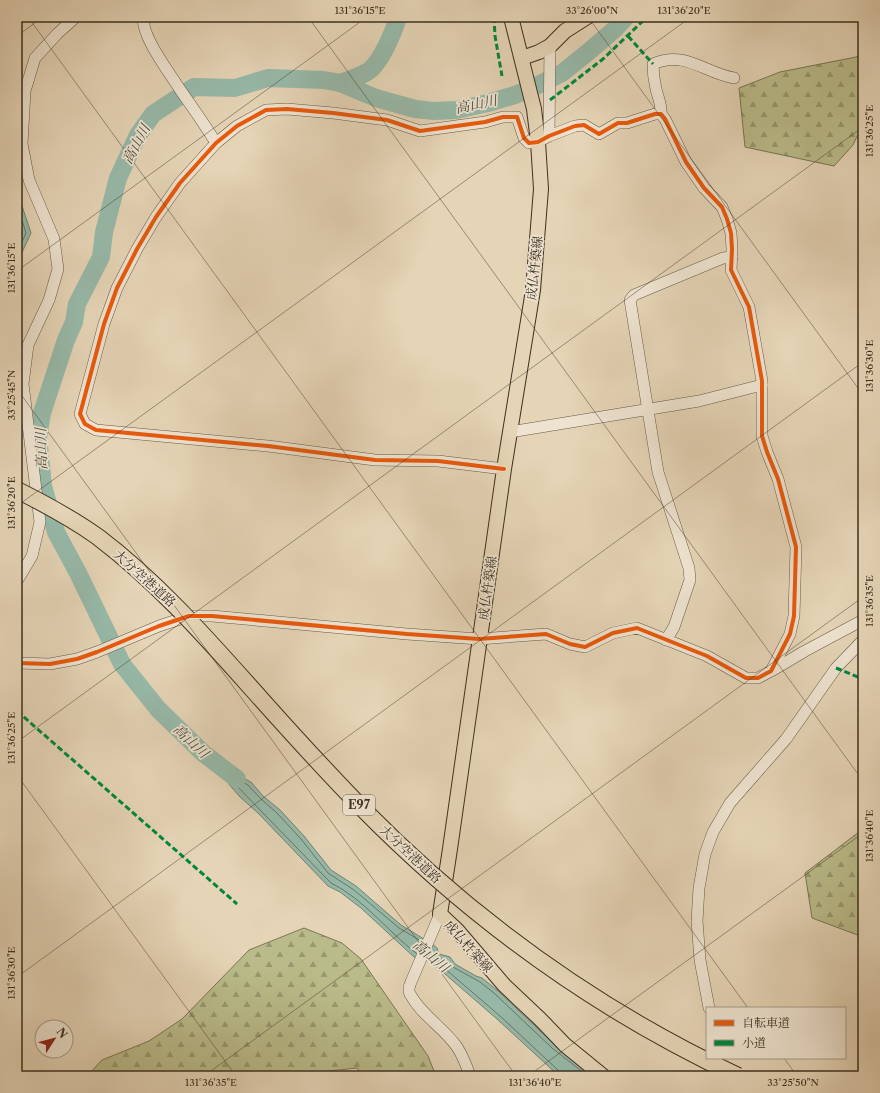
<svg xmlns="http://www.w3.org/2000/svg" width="880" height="1093" font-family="'Libre Caslon Text','Noto Serif JP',serif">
	<defs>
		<pattern id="forest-firs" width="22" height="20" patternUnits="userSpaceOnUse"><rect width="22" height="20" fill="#babb8a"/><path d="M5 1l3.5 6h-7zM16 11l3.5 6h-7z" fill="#989970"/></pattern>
	</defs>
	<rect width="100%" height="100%" fill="#e5d4b6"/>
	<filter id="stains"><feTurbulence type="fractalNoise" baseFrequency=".005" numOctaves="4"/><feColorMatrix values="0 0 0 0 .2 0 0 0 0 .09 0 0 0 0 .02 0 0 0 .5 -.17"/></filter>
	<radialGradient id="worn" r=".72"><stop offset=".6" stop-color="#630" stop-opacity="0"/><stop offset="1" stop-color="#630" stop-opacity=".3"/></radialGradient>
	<g fill="url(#forest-firs)" stroke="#7b7656">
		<polygon points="863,53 863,124 853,145 834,166 745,147 739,88 780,72 856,57"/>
		<polygon points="863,829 863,937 812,918 805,873"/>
		<polygon points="304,928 342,943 361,959 428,1056 436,1076 362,1076 357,1068 282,1076 87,1076 102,1060 149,1041 182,1019 249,950"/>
	</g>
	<g fill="#97b9a9" stroke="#738373">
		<polygon points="17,191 31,233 17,263"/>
		<polygon points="208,758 222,767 251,782 263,796 280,810 304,836 331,870 356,886 401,925 432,944 437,948 439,954 450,957 455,964 476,976 482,978 497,990 555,1045 594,1076 559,1076 497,1019 430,961 414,957 361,908 340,892 328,886 258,813 240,797 221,775"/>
	</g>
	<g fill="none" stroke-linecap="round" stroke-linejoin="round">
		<g stroke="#6a7565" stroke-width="1">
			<polyline points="17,204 26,233 17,253"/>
			<path d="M416,953c-29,-22 -52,-54 -85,-70l-100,-103v-2l2,-1 15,8 13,14 16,14 24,26 27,34 26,17 45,38 22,13"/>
			<polyline points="561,1076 559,1071 500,1016 436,961 436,958 438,958 448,961 453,967 480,982 494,993 552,1048 588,1076"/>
		</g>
		<g stroke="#97b9a9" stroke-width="18">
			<path d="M340,83c9,-3 19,-6 27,-11 13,-7 27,-41 31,-55"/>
			<polyline points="237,779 203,753 158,709 122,664 78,573 56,532 43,486 38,437 42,413 66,340 74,322 77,304 101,257 104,232 118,178 138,135 153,114 194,87 235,88 268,78 324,80 340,83 376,98 415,109 434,111 456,110 488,103 515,95 538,85 562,73 587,53 615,29 626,17"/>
		</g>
		<g stroke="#665a46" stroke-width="12">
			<g id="minor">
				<path d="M143,17c-1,21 27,56 38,74 12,17 24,34 35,52"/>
				<path d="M661,114c1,-9 -3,-16 -5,-25 -2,-8 -3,-17 -3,-25 33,-14 51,9 81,14"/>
				<polyline points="549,136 550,46"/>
				<polyline points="510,432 699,401 762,385"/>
				<polyline points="17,581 32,556 40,522 23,384 28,345 49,300 58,269 54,239 29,180 22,144 25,91 35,58 58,33 76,17"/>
				<polyline points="666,640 674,627 690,580 689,568 658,472 630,300 634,295 723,258 732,257"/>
				<polyline points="17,663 50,664 77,659 97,652 159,626 189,616 212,616 407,634 479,639 546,634 570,644 585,647 613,633 637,628 707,656 746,678 758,678 771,671 790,634 794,616 796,547 778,479 767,452 762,436 762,381 749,307 731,270 732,249 731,233 727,219 722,207 704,188 686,162 665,119 661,114 655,114 627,123 618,123 599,134 584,125 575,126 549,136 538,142 529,143 524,138 517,117 503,117 485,122 420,131 387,120 333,113 287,109 266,110 237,126 216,143 180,183 156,217 137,249 117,288 104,324 80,414 85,424 96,430 268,446 375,460 438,461 504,469"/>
				<polyline points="773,670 805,651 863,620"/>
				<path d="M440,914l-29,68c-2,4 -3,8 -1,12 11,21 34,34 47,53 6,9 10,20 13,29"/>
				<polyline points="709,1008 700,960 697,921 699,888 705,854 713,832 730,803 786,739 836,668 863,640"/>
			</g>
		</g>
		<g stroke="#3c3121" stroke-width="16">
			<g id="major">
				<polyline points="511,17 534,109 538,142 541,189 533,290 504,469 450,849 440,914 457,930 504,985 540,1019 565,1045 603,1076"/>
				<polyline points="522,58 539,52 550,46 565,31 587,17"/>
			</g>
		</g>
		<use href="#minor" stroke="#eee3d0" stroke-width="11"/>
		<use href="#major" stroke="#e5d4b6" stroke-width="14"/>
		<g stroke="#3c3121" stroke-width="18" stroke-linecap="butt">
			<path id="highway-bridge" d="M17,490c28,14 56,29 81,47 62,47 112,105 163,162 33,37 66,73 100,108 108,110 236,203 377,269"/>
		</g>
		<use href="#highway-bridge" stroke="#e5d4b6" stroke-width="16"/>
		<g stroke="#00873e" stroke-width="3" stroke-dasharray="6 3" stroke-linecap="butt">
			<polyline points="494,17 495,36 502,76"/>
			<polyline points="628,36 653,64"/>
			<polyline points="550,100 603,59 647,17"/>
			<polyline points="836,668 863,679"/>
			<polyline points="17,711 237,904"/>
		</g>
		<g stroke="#eee3d0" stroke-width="6">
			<polyline id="cycleway" points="17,663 50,664 77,659 97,652 159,626 189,616 212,616 407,634 479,639 546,634 570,644 585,647 613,633 637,628 707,656 746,678 758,678 771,671 790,634 794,616 796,547 778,479 767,452 762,436 762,381 749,307 731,270 732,249 731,233 727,219 722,207 704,188 686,162 665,119 661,114 655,114 627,123 618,123 599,134 584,125 575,126 549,136 538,142 529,143 524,138 517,117 503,117 485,122 420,131 387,120 333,113 287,109 266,110 237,126 216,143 180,183 156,217 137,249 117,288 104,324 80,414 85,424 96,430 268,446 375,460 438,461 504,469"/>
		</g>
		<use href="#cycleway" stroke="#e8590c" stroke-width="4"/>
	</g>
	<path fill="none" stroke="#3c3121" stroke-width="1" stroke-opacity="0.45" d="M28,17l720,991M308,17l555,764M588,17l275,378M17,36l26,-19M17,271l350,-254M17,389l499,687M17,506l674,-489M17,742l846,-615M17,775l219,301M17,977l846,-615M784,1058l13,18M204,1076l659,-479M528,1076l335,-243M852,1076l11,-8"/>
	<g text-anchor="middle" stroke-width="3.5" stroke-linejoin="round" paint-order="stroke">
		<rect fill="#eee3d0" stroke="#716656" stroke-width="1" x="343" y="795" width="32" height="20" rx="3"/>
		<g font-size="12" font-weight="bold" fill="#3c3121">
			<text x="359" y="809">E97</text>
		</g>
		<g font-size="13" fill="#3c3121" stroke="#eee3d0">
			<text transform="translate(534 268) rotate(-84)" y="5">成仏杵築線</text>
			<text transform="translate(145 578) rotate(42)" y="5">大分空港道路</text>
			<text transform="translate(487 588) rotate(-82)" y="5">成仏杵築線</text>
			<text transform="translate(411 854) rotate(43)" y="5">大分空港道路</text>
			<text transform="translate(469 946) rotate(48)" y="5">成仏杵築線</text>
		</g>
		<g font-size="14" font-style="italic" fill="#4e4c3c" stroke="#eee3d0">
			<text transform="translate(476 104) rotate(-12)" y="5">高山川</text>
			<text transform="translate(136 144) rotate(-62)" y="5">高山川</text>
			<text transform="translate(41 449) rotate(-92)" y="5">高山川</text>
			<text transform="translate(191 741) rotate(43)" y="5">高山川</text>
			<text transform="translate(431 956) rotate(40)" y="5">高山川</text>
		</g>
	</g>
	<rect width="880" height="1093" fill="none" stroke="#e5d4b6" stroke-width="44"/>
	<rect x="706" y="1007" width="140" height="52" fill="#eee3d0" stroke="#a79c8a"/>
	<rect x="714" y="1020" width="20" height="6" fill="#e8590c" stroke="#a79c8a"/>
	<text x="742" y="1027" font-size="12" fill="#3c3121">自転車道</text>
	<rect x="714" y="1040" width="20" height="6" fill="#00873e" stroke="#a79c8a"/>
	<text x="742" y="1047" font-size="12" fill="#3c3121">小道</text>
	<g transform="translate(54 1039) rotate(54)"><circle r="19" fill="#eee3d0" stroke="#a79c8a"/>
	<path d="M0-3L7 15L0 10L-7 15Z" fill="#8f2418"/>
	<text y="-6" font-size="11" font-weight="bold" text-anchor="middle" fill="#3c3121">N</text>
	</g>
	<rect x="22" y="22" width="836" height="1049" fill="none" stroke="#3c3121" stroke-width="1.5"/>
	<g font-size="10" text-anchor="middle" fill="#3c3121">
		<text x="360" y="14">131°36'15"E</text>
		<text x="592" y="14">33°26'00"N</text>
		<text x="684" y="14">131°36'20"E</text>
		<text transform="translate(869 131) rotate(-90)" y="4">131°36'25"E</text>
		<text transform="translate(11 268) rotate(-90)" y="4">131°36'15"E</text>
		<text transform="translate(869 366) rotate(-90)" y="4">131°36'30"E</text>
		<text transform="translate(11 395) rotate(-90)" y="4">33°25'45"N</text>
		<text transform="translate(11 503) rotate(-90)" y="4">131°36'20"E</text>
		<text transform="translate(869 601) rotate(-90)" y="4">131°36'35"E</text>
		<text transform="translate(11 738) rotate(-90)" y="4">131°36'25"E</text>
		<text transform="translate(869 836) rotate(-90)" y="4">131°36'40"E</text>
		<text transform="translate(11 973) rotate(-90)" y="4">131°36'30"E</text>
		<text x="211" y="1086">131°36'35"E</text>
		<text x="535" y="1086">131°36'40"E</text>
		<text x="793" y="1086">33°25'50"N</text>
	</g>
	<rect width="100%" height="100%" filter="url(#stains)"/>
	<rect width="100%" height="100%" fill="url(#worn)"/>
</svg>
